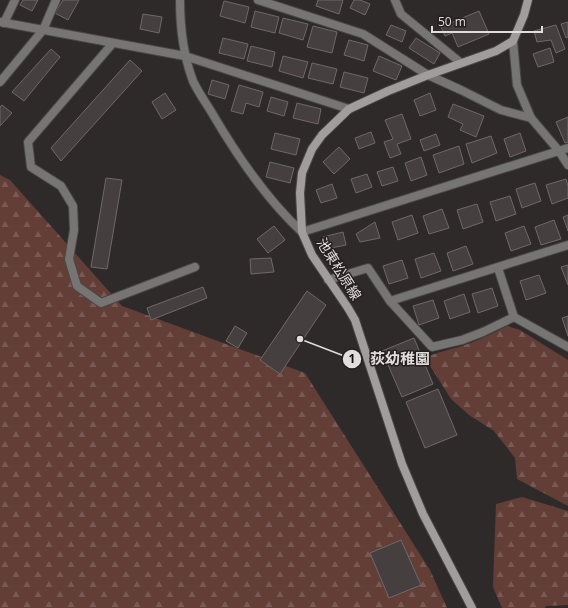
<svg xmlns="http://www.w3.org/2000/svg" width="568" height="608" font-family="'Open Sans','Noto Sans JP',sans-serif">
	<defs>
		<pattern id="forest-firs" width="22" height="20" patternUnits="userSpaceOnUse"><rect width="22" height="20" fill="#633e37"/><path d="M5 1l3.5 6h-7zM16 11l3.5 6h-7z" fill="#795953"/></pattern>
	</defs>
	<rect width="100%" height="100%" fill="#2e2a29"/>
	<g fill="url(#forest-firs)">
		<polygon points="0,175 10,180 122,306 305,373 430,570 447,608 0,608"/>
		<path d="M507,326l13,4 48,30v146l-51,-27 -2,-21 -21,-27 -25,-16 -18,-16 -26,-41c10,-5 19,-7 30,-10 18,-5 35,-13 52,-22z"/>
		<polygon points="522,497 568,511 568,605 546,606 545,608 502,608 493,587 496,504"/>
	</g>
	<g fill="#45403f" stroke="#6f6968">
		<polygon points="23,0 38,0 32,11 20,5"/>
		<polygon points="63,0 79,0 68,20 55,13"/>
		<polygon points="318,0 343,0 339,14 316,6"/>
		<polygon points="354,0 360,0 370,4 365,15 350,8"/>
		<polygon points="224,1 249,7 245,23 220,16"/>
		<polygon points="255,11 279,17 275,33 251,27"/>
		<polygon points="479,11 489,34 458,47 452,33 445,36 441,27"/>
		<polygon points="143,14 162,17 159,33 140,29"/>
		<polygon points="283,18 308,24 303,40 279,33"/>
		<polygon points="568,22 568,37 566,38 561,24"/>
		<polygon points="391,25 406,31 402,42 386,35"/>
		<polygon points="556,25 565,49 556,53 551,40 537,42 534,31"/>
		<polygon points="313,26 337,32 332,53 307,47"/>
		<polygon points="223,38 248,44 244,59 219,53"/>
		<polygon points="416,38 440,53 434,64 409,48"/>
		<polygon points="349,40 368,45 364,61 344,55"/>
		<polygon points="251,46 275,52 272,67 247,61"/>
		<polygon points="550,48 554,62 538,67 533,54"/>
		<polygon points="51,49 60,57 24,101 12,92"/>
		<polygon points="283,56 308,62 303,78 279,71"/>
		<polygon points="379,56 402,66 396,80 373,71"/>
		<polygon points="130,60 142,71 61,161 51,148"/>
		<polygon points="312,63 337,69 333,84 308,78"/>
		<polygon points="344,72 368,78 364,93 340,87"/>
		<polygon points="212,80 229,85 225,99 208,94"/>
		<polygon points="239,85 263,92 259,107 246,103 243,114 231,111"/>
		<polygon points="165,93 176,110 162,119 152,102"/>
		<polygon points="430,93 436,110 420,116 414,100"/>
		<polygon points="271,97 288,102 284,116 267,111"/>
		<polygon points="297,103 321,109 318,124 293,118"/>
		<polygon points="453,104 484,116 476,137 460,130 463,124 448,117"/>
		<polygon points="2,105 12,113 0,126 0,107"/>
		<polygon points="402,114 411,139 397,144 401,154 390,158 384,142 393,139 385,120"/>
		<polygon points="568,117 568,142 565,143 556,122"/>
		<polygon points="371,132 375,143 359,149 355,138"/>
		<polygon points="275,133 300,139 296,155 271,149"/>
		<polygon points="520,133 526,151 510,157 504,139"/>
		<polygon points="436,134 440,145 424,151 420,140"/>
		<polygon points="491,136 497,153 472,163 466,144"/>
		<polygon points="459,146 464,164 439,173 433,155"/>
		<polygon points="339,147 350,159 334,174 323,162"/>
		<polygon points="421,157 427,175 411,181 405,163"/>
		<polygon points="270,162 294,168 290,183 266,177"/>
		<polygon points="393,167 398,181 382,186 377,172"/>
		<polygon points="367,174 372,187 356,193 351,179"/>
		<polygon points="106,178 122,180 107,269 91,267"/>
		<polygon points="566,179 568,186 568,198 552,204 546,185"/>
		<polygon points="535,183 541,201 522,208 516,189"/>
		<polygon points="332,184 337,198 321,203 316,190"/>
		<polygon points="510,196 516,214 496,221 490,202"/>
		<polygon points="477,204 483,222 463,229 457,210"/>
		<polygon points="442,209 449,228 429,234 423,216"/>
		<polygon points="412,215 418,233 398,240 392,222"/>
		<polygon points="568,215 568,231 563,217"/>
		<polygon points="554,220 561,239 541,245 535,227"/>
		<polygon points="375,222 380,238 360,242 356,234"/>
		<polygon points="274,226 285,240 268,253 257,239"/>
		<polygon points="524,226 531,244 511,251 505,233"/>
		<polygon points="343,232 346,245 326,249 323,237"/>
		<polygon points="466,246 473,264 453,271 447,253"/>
		<polygon points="434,253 441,271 421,278 415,259"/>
		<polygon points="271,258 274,272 251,274 250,259"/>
		<polygon points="402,260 408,278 389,284 383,266"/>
		<polygon points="568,265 568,285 561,267"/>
		<polygon points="539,275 546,293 526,300 520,281"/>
		<polygon points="203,287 207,298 151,320 147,308"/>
		<polygon points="492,288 498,306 478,313 472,294"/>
		<polygon points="307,291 326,305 280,374 260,360"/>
		<polygon points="464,294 470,312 450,319 444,301"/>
		<polygon points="433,300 439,318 419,325 413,306"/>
		<polygon points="568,316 568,336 562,318"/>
		<polygon points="235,326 247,333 238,348 226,341"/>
		<polygon points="414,338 433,384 402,397 382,351"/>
		<polygon points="438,389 457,435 425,448 406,402"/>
		<polygon points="401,540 421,585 389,598 370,553"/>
	</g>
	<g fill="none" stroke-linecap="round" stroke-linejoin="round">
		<g stroke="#4a4746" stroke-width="10">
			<polyline id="service" points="0,82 43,30 56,0"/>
		</g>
		<g stroke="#4a4746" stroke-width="10">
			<g id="minor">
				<path d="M180,0c0,26 4,57 13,81 5,11 13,22 19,32 24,41 55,87 90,119l266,-84"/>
				<polyline points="258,0 363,34 428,75 461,90 501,110 531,118"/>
				<polyline points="395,0 401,14 461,63"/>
				<polyline points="0,22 185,56 349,109"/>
				<polyline points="4,23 15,0"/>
				<polyline points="513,41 517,85 531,118 559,151 568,165"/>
				<polyline points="113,43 28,142 31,167 61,186 73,206 74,230 69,259 77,286 101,303 195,267"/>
				<polyline points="498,268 514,317 568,347"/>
				<polyline points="328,280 368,268 390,301 568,245"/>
				<polyline points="390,301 432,347 462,340 483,332 514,317"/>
			</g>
		</g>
		<g stroke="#4a4746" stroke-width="10">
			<polyline id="secondary" points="472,608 423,514 402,464 355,320 348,308 312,255 302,232 300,193 302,173 312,149 322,135 349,109 388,91 428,75 496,51 513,41 524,15 528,0"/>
		</g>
		<use href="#service" stroke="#777474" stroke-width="8"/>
		<use href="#minor" stroke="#777474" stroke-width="8"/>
		<use href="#secondary" stroke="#a19d9d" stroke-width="8"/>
	</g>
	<g text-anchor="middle" stroke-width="3" stroke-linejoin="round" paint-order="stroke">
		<g font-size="14" fill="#e0dddc" stroke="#25201f">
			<text transform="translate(339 269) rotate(58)" y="5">池東松原線</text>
		</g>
	</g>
	<path fill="none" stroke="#e0dddc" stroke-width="1.5" d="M300 339L352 359"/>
	<g fill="#e0dddc" stroke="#25201f" stroke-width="1.5">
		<circle cx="300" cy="339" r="4"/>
		<circle cx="352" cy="359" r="10"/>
	</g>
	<g font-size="12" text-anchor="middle" font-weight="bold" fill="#111">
		<text x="352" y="363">1</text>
	</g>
	<g font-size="15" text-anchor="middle" font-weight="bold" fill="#e0dddc" stroke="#25201f" stroke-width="3" stroke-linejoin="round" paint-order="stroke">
		<text x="400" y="364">荻幼稚園</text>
	</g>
	<path d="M432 26v6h110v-6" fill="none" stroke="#e0dddc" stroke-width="2"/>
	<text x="438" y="26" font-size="12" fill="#e0dddc" stroke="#25201f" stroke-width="3" paint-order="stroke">50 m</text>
</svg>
